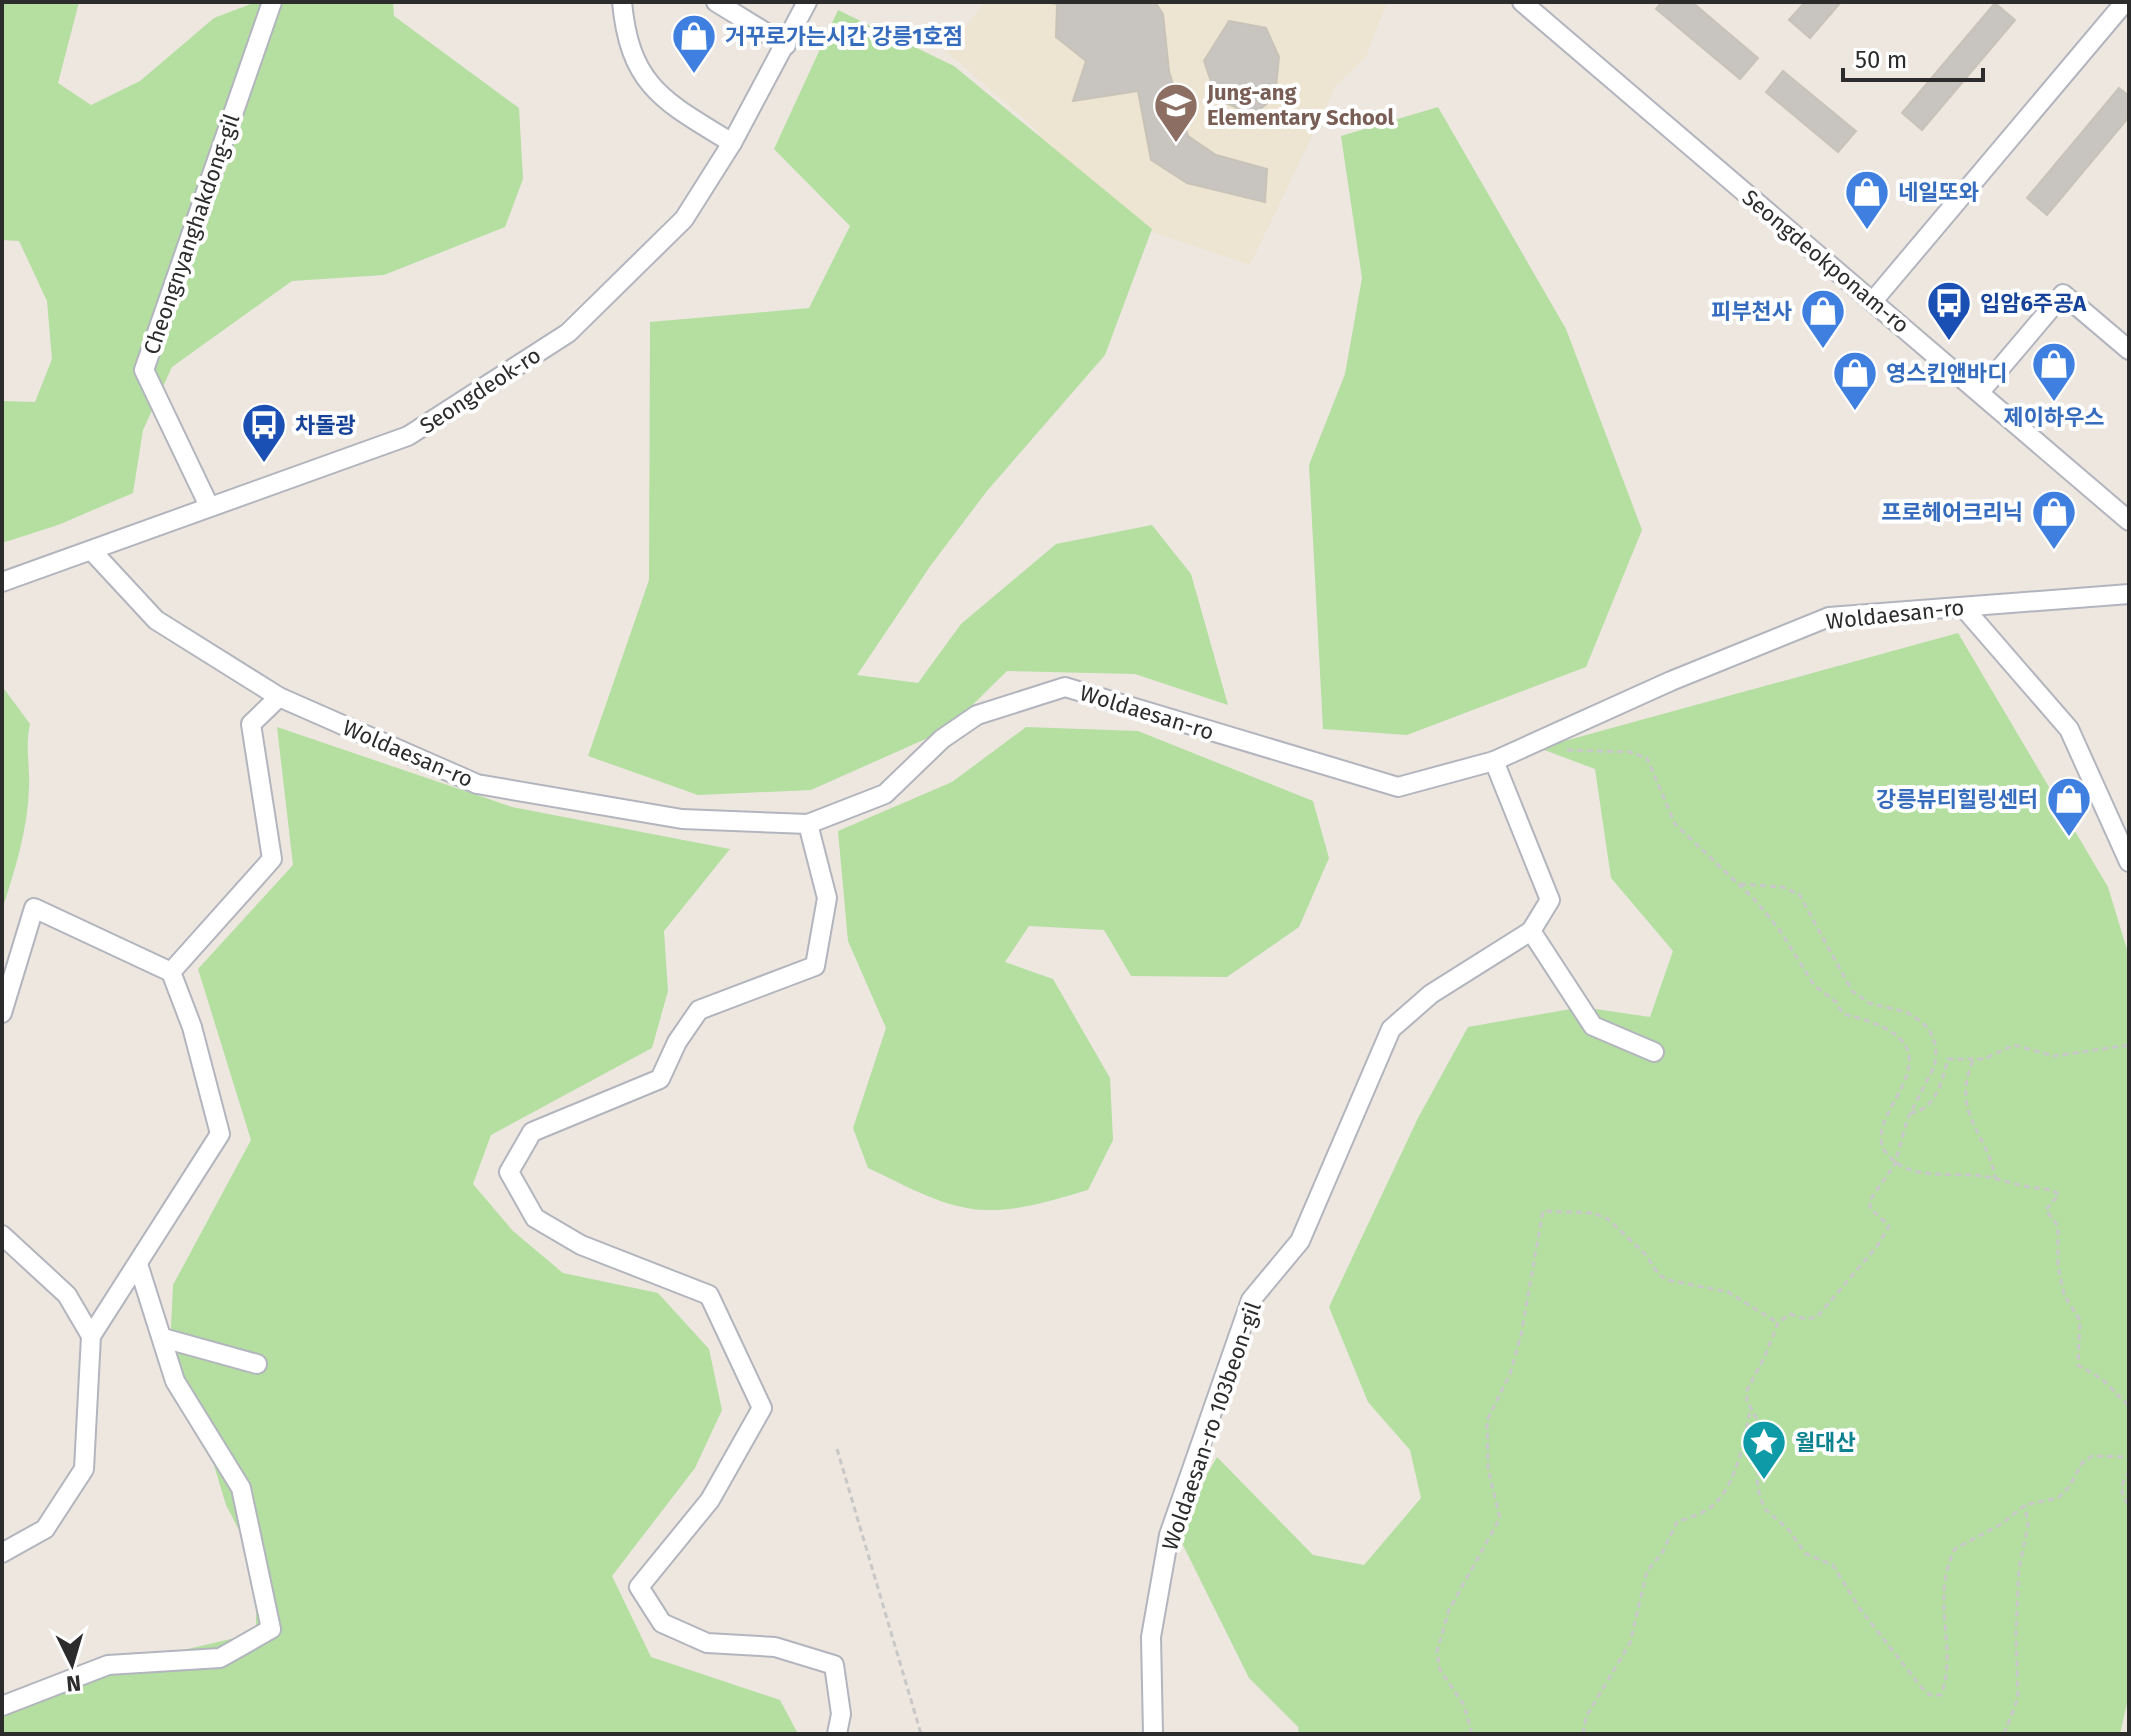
<svg xmlns="http://www.w3.org/2000/svg" width="2131" height="1736" font-family="'Fira Sans','Noto Sans KR',sans-serif">
	<rect width="100%" height="100%" fill="#ede7e0"/>
	<polygon fill="#ede4d1" points="985,2 1387,2 1366,57 1336,86 1250,265 1117,220 1052,159 1036,129 946,51"/>
	<g fill="#b4dfa1">
		<polygon points="2,2 79,2 58,83 91,105 140,81 214,18 256,2 393,2 394,16 519,108 523,179 505,227 384,275 292,281 172,367 143,430 133,493 58,525 2,543 2,401 35,402 52,359 47,301 19,241 2,240"/>
		<polygon points="838,10 954,66 1152,229 1105,355 987,491 931,565 857,675 918,683 961,624 1056,544 1152,525 1191,574 1228,705 1135,674 1007,671 948,729 811,790 698,795 588,756 649,580 650,322 809,308 850,226 774,149"/>
		<polygon points="1438,107 1566,329 1642,530 1586,667 1407,735 1323,729 1309,465 1345,374 1362,278 1341,136"/>
		<polygon points="1958,633 2108,887 2129,956 2129,1695 2120,1734 1299,1734 1298,1727 1249,1678 1175,1529 1217,1457 1313,1555 1364,1565 1421,1498 1410,1450 1368,1402 1329,1307 1418,1118 1468,1027 1582,1007 1650,1017 1673,951 1611,878 1595,769 1539,748"/>
		<path d="M2,686l28,38c-5,23 0,40 -1,63 -1,42 -14,83 -27,123z"/>
		<polygon points="277,727 512,807 730,849 664,931 668,991 652,1048 491,1135 473,1184 513,1231 563,1273 658,1293 709,1349 722,1410 695,1468 612,1576 651,1657 780,1700 798,1734 2,1734 2,1717 145,1659 256,1633 256,1563 226,1505 209,1449 168,1390 173,1285 251,1140 198,969 293,865"/>
		<path d="M1026,727l112,4 175,70 16,57 -30,69 -72,50 -96,-1 -27,-46 -75,-4 -24,36 48,17 57,99 3,62 -25,50c-32,9 -64,20 -98,20 -42,1 -85,-25 -122,-42l-15,-40 33,-100 -38,-87 -10,-110 114,-49z"/>
	</g>
	<g fill="#c8c4bf" stroke="#c8c3b9" stroke-width="2">
		<polygon points="1045,2 1155,2 1163,14 1169,71 1188,136 1216,155 1267,169 1265,202 1187,183 1151,160 1138,91 1073,101 1086,61 1056,37 1057,4"/>
		<polygon points="1662,2 1692,2 1758,58 1740,79 1656,9"/>
		<polygon points="1805,2 1841,2 1810,38 1789,20"/>
		<polygon points="1995,3 2015,20 1922,130 1902,113"/>
		<polygon points="1229,21 1266,28 1279,57 1275,97 1253,115 1217,99 1204,61"/>
		<polygon points="1783,71 1856,131 1838,152 1766,92"/>
		<polygon points="2119,88 2129,96 2129,117 2047,215 2027,198"/>
	</g>
	<g fill="none" stroke-linecap="round" stroke-linejoin="round">
		<g stroke="#b3b5be" stroke-width="22">
			<g id="minor">
				<path d="M622,2c8,86 44,100 110,141"/>
				<polyline points="716,2 786,45"/>
				<polyline points="1522,2 2129,521"/>
				<polyline points="1873,301 2125,2"/>
				<polyline points="1980,392 2063,294 2129,350"/>
				<polyline points="209,506 144,370 272,2"/>
				<polyline points="92,551 156,620 279,697 477,784 682,819 808,824 885,794 942,739 977,715 1065,687 1398,787 1494,761 1671,681 1829,617 2129,594"/>
				<polyline points="2,582 408,436 568,333 684,219 732,143 807,2"/>
				<polyline points="1964,608 2069,729 2129,862"/>
				<polyline points="808,824 827,898 815,966 699,1010 677,1042 660,1079 532,1132 509,1172 535,1218 581,1245 709,1295 762,1408 710,1500 639,1587 662,1623 707,1643 775,1647 834,1665 841,1714 837,1734"/>
				<polyline points="1531,931 1593,1026 1654,1052"/>
				<polyline points="2,1013 34,908 171,972"/>
				<polyline points="2,1235 67,1295 91,1336"/>
				<polyline points="163,1338 257,1364"/>
				<polyline points="2,1553 45,1529 84,1469 91,1336 220,1134 192,1027 171,972 272,859 251,724 279,697"/>
				<polyline points="2,1706 108,1665 220,1658 271,1629 241,1488 175,1381 138,1264"/>
				<polyline points="1153,1734 1151,1637 1169,1535 1251,1300 1300,1241 1391,1029 1431,994 1531,931 1550,900 1494,761"/>
			</g>
		</g>
		<g stroke="#c8c8c8" stroke-width="3" stroke-dasharray="6 4" stroke-linecap="butt">
			<path d="M1567,750l63,2 17,6 28,66 79,75 25,30 35,56 22,17 7,12c137,31 15,97 42,137 21,31 65,21 97,25 14,2 28,7 42,10 14,3 23,1 35,8l-13,16 12,16v40l6,29 16,25 -2,45 24,14 27,27"/>
			<path d="M1740,884l42,3 17,7 53,97 17,12 37,9 13,8 10,9 7,17 -1,19 -28,55 -12,44 -25,36v8l19,18 -11,19 -61,72 -11,2 -16,-5 -12,9 -13,33 -18,34v11l18,33 1,10 -9,36 3,17 5,12 24,21 17,24 27,11 27,44 62,79 8,7h11c18,-46 -12,-95 14,-146l48,-26 22,-18 33,-7 11,-11 13,-24 10,-7 37,1"/>
			<path d="M1973,1061c-23,53 16,74 22,117"/>
			<path d="M1910,1113c26,-3 32,-32 38,-54h36l30,-14 40,11 75,-11"/>
			<polyline points="837,1449 921,1734"/>
			<path d="M2129,1471c-9,15 -10,21 0,35"/>
			<polyline points="1472,1734 1464,1705 1440,1670 1437,1651 1449,1610 1500,1518 1488,1469 1487,1420 1510,1374 1521,1335 1543,1211 1593,1213 1608,1219 1646,1255 1659,1275 1668,1280 1728,1292 1778,1323"/>
			<path d="M1583,1734l3,-17 44,-74 17,-72 15,-18 15,-31c11,-4 25,-8 34,-15 25,-19 34,-69 39,-97"/>
			<polyline points="2004,1734 2018,1698 2016,1633 2019,1568 2028,1526 2025,1505"/>
		</g>
		<use href="#minor" stroke="#fff" stroke-width="18"/>
	</g>
	<defs>
		<g id="shop-pin" transform="scale(2.3)"><path d="M0 17L-7.5 6A9.5 9.5 0 1 1 7.5 6Z" fill="#3f7fe0" stroke="#fff"/><path d="M-5-2.5h2.3a2.7 3.5 0 0 1 5.4 0H5L5.5 6h-11ZM-1.5-2.5h3a1.5 2.3 0 0 0-3 0Z" fill="#fff"/></g>
		<g id="school-pin" transform="scale(2.3)"><path d="M0 17L-7.5 6A9.5 9.5 0 1 1 7.5 6Z" fill="#8d6e63" stroke="#fff"/><path d="M0-5L7-2L0 1L-7-2ZM-4 1L0 2.5L4 1V4Q0 6-4 4Z" fill="#fff"/></g>
		<g id="bus-pin" transform="scale(2.3)"><path d="M0 17L-7.5 6A9.5 9.5 0 1 1 7.5 6Z" fill="#1a4fb4" stroke="#fff"/><path d="M-5-6H5V4H4V6H2V4H-2V6H-4V4H-5ZM-3.5-4V0h7V-4ZM-3.5 1.2v1.5H-2V1.2ZM2 1.2v1.5H3.5V1.2Z" fill="#fff"/></g>
		<g id="sight-pin" transform="scale(2.3)"><path d="M0 17L-7.5 6A9.5 9.5 0 1 1 7.5 6Z" fill="#0f9aa8" stroke="#fff"/><path d="M0-6L1.8-2.2L6-1.7L2.9 1.2L3.7 5.4L0 3.3L-3.7 5.4L-2.9 1.2L-6-1.7L-1.8-2.2Z" fill="#fff"/></g>
	</defs>
	<g fill-rule="evenodd">
		<use href="#shop-pin" x="694" y="36"/>
		<use href="#school-pin" x="1176" y="105"/>
		<use href="#shop-pin" x="1867" y="192"/>
		<use href="#bus-pin" x="1949" y="303"/>
		<use href="#shop-pin" x="1823" y="311"/>
		<use href="#shop-pin" x="2054" y="364"/>
		<use href="#shop-pin" x="1855" y="373"/>
		<use href="#bus-pin" x="264" y="425"/>
		<use href="#shop-pin" x="2054" y="512"/>
		<use href="#shop-pin" x="2069" y="799"/>
		<use href="#sight-pin" x="1764" y="1442"/>
	</g>
	<g text-anchor="middle" stroke-width="8" stroke-linejoin="round" paint-order="stroke">
		<g font-size="22" font-weight="bold" fill="#366cbe" stroke="#fff" text-anchor="start">
			<text x="725" y="44">거꾸로가는시간 강릉1호점</text>
			<text x="1898" y="200">네일또와</text>
			<text x="1792" y="319" text-anchor="end">피부천사</text>
			<text x="1886" y="381">영스킨앤바디</text>
			<text x="2054" y="425" text-anchor="middle">제이하우스</text>
			<text x="2023" y="520" text-anchor="end">프로헤어크리닉</text>
			<text x="2038" y="807" text-anchor="end">강릉뷰티힐링센터</text>
		</g>
		<g font-size="22" font-weight="bold" fill="#785e54" stroke="#fff" text-anchor="start">
			<text x="1207" y="100">Jung-ang<tspan x="1207" dy="25">Elementary School</tspan></text>
		</g>
		<g font-size="22" fill="#2c2c2c" stroke="#fff">
			<text transform="translate(191 234) rotate(-71)" y="8">Cheongnyanghakdong-gil</text>
			<text transform="translate(1826 261) rotate(40)" y="8">Seongdeokponam-ro</text>
			<text transform="translate(480 390) rotate(-33)" y="8">Seongdeok-ro</text>
			<text transform="translate(1895 614) rotate(-6)" y="8">Woldaesan-ro</text>
			<text transform="translate(1147 712) rotate(17)" y="8">Woldaesan-ro</text>
			<text transform="translate(408 753) rotate(23)" y="8">Woldaesan-ro</text>
			<text transform="translate(1211 1426) rotate(-71)" y="8">Woldaesan-ro 103beon-gil</text>
		</g>
		<g font-size="22" font-weight="bold" fill="#164399" stroke="#fff" text-anchor="start">
			<text x="1980" y="311">입암6주공A</text>
			<text x="295" y="433">차돌광</text>
		</g>
		<g font-size="22" font-weight="bold" fill="#0d838f" stroke="#fff" text-anchor="start">
			<text x="1795" y="1450">월대산</text>
		</g>
	</g>
	<rect width="2131" height="1736" fill="none" stroke="#2c2c2c" stroke-width="8"/>
	<g transform="translate(72 1664) rotate(175)" stroke="#ffffff" stroke-width="6" paint-order="stroke">
	<path d="M0-6L14 30L0 20L-14 30Z" fill="#2c2c2c"/>
	<text y="-12" font-size="22" font-weight="bold" text-anchor="middle" fill="#2c2c2c">N</text>
	</g>
	<path d="M1843 68v12h140v-12" fill="none" stroke="#2c2c2c" stroke-width="4"/>
	<text x="1855" y="68" font-size="24" fill="#2c2c2c" stroke="#ffffff" stroke-width="6" paint-order="stroke">50 m</text>
</svg>
